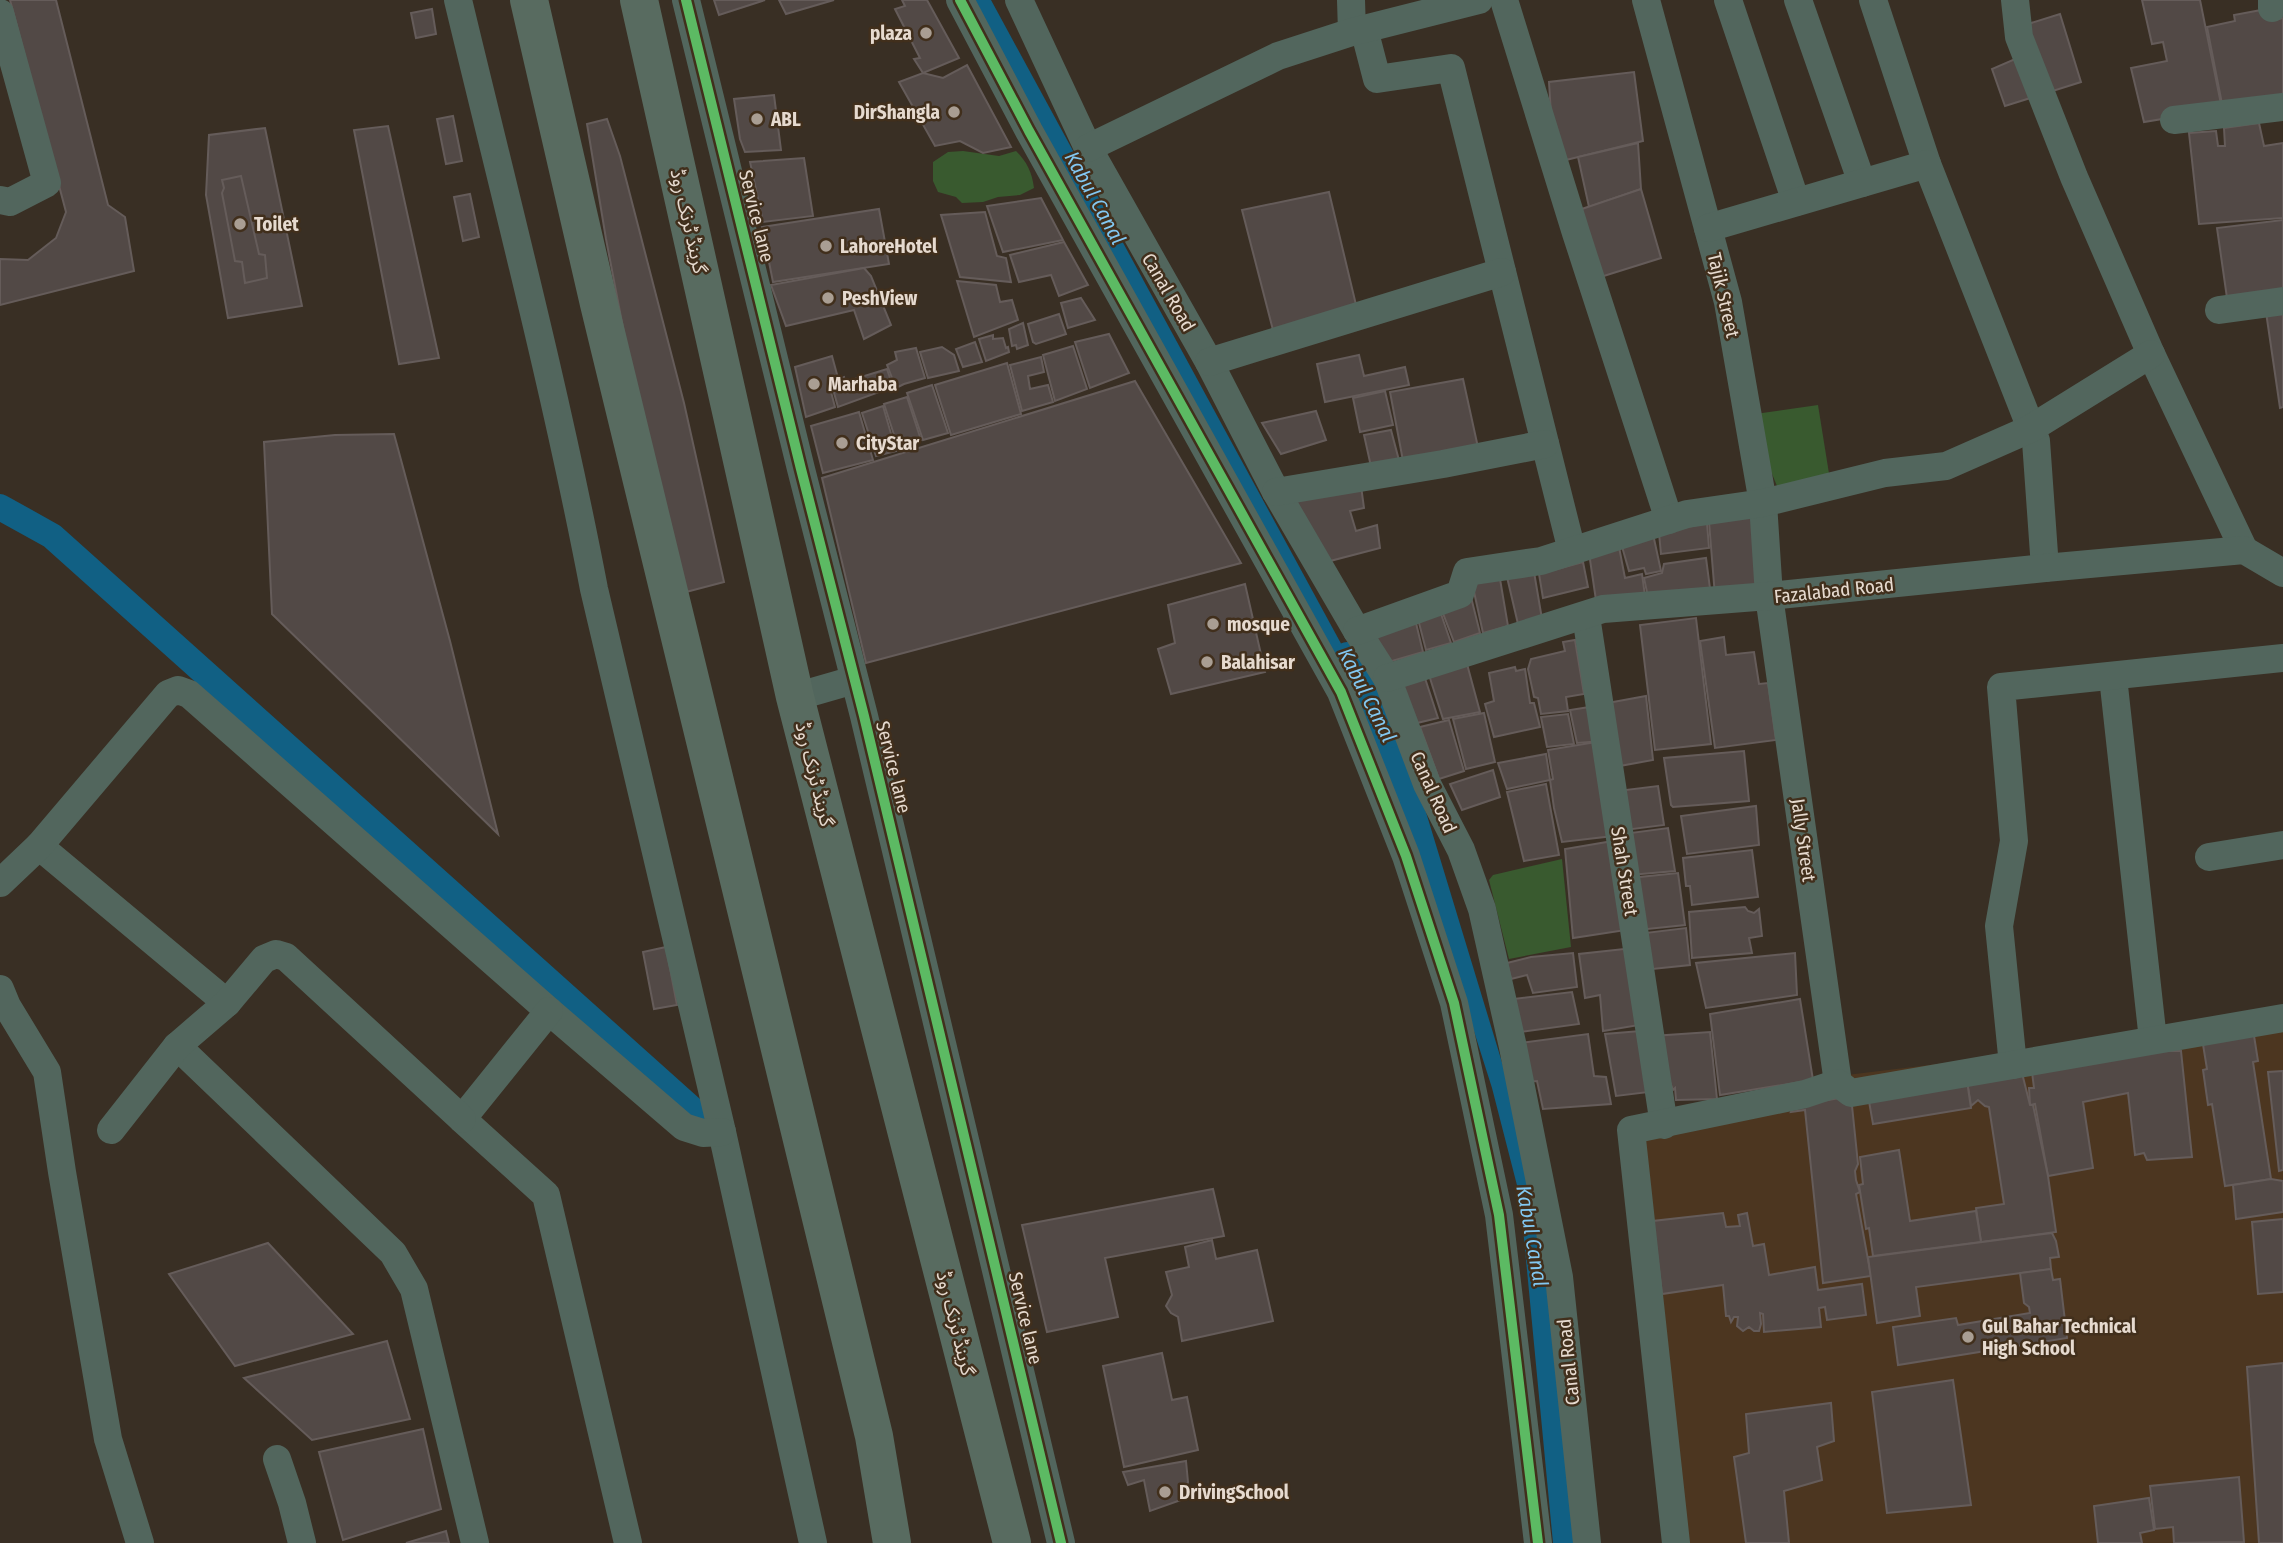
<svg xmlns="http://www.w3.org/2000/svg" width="2283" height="1543" font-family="'Fira Sans Condensed','Noto Sans Arabic',sans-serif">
	<rect width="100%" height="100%" fill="#392f24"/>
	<polygon fill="#4c3620" points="2283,1018 2283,1543 1676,1543 1631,1130 1822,1078 2201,1032"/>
	<g fill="#395a2f">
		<path d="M963,151l36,5 17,-5c11,11 16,21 18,37l-14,7 -22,2 -15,5 -21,1 -6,-6 -18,-5 -5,-11v-19l15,-10z"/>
		<polygon points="1818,405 1831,486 1777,486 1748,415"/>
		<polygon points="1562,859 1571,947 1509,959 1489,880 1493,875"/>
	</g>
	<g fill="#116084">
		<polygon points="962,0 991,0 1363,684 1345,685"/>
		<polygon points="1374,704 1383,704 1422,799 1525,1138 1552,1278 1581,1543 1553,1543 1520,1197 1492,1088 1450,956 1356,714 1362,707"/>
	</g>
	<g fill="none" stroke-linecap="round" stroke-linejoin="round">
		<g stroke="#116084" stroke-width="26">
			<polyline points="0,507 52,536 695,1112"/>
			<polyline points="1347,655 1390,735"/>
		</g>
	</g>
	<g fill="#524946" stroke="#655c5a" stroke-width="2">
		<polygon points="10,0 56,0 108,205 125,217 134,271 0,305 0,259 28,260 56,238 66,212"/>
		<polygon points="714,0 765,0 719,15"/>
		<polygon points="779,0 834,0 786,14"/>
		<polygon points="902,0 927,0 959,58 923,73 914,59 920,58 895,9 905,6"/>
		<polygon points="2142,0 2200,0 2222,109 2144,122 2131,68 2167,61 2163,42 2152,44"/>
		<polygon points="2272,8 2274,20 2283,18 2283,97 2223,109 2207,27 2235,21 2234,15"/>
		<polygon points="432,9 436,34 416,38 411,13"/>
		<polygon points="2060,14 2081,82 2005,106 1992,69 2020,57 2012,29"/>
		<polygon points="967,65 1011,147 983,153 960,141 935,146 899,82 923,73 943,78"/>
		<polygon points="1634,72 1643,141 1554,163 1549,82"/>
		<polygon points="774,95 781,150 745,152 740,139 734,99"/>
		<polygon points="453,116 462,161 446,164 437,119"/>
		<polygon points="607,119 620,156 684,403 724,582 686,592 629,359 606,239 587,124"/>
		<polygon points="2259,123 2264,146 2283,143 2283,218 2199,224 2189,133 2216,131 2218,146 2225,146 2224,128"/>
		<polygon points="388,126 439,358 399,364 354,130"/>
		<polygon points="265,128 302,306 228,318 206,195 209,135"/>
		<polygon points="1638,143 1641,189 1589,207 1578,157"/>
		<polygon points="804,158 813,216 763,222 750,162"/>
		<polygon points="241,176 259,254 265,255 267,278 245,283 242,262 235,261 222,193 224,188 222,180"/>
		<polygon points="1641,189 1661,258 1591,280 1570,213"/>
		<polygon points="1329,192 1357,309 1273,330 1242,210"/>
		<polygon points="470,194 479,237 463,241 454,197"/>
		<polygon points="1041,198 1063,240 1003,252 987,206"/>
		<polygon points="879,209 889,264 773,282 762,227"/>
		<polygon points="985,212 997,256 1006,258 1011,282 960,277 941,215"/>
		<polygon points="2283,220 2283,298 2228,305 2217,228"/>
		<polygon points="1064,242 1088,285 1059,296 1051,275 1019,282 1010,255"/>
		<polygon points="864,268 871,276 891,325 864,339 854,310 786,326 771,285"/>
		<polygon points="957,281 996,285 1000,302 1012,300 1018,320 974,337"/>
		<polygon points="1081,298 1095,320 1068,328 1061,303"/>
		<polygon points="2283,310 2283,407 2280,408 2266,312"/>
		<polygon points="1059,314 1066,334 1036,344 1033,342 1028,324"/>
		<polygon points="1023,323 1028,345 1017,349 1016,345 1012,346 1009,329"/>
		<polygon points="1109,334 1129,373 1090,388 1075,342"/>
		<polygon points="993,335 993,339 1003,338 1006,348 1008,347 1009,352 986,361 979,339"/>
		<polygon points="975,342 982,362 963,367 956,349"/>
		<polygon points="1073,346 1087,389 1055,401 1043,355"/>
		<polygon points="942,347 954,355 959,371 928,378 920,352"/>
		<polygon points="916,348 925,378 904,384 896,388 887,365 897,360 895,352"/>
		<polygon points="1359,355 1364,376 1405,367 1409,385 1325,402 1317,364"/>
		<polygon points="832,356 838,378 828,381 835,407 806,417 795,367"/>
		<polygon points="1041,357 1044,372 1028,376 1030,389 1048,385 1053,402 1022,411 1010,365"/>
		<polygon points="1007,363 1021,414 951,435 935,385"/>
		<polygon points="887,369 893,387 838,407 831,382 844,377 845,382"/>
		<polygon points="1463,379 1479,452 1404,466 1390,392"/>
		<polygon points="1135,381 1241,563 866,663 822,478"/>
		<polygon points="932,385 948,433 923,440 907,393"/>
		<polygon points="1385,391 1393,425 1360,432 1353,398"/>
		<polygon points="907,397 921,440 898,447 884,404"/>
		<polygon points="883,406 896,451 876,456 862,413"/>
		<polygon points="1316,411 1326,440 1281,454 1262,423"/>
		<polygon points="859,412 873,460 823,473 811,426"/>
		<polygon points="1391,430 1401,468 1372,471 1364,435"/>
		<polygon points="394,434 450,641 498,834 272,614 264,442 335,435"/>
		<polygon points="1361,486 1364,508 1350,511 1356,531 1377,525 1380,548 1330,561 1292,502"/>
		<polygon points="1760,509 1767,593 1715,596 1709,522"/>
		<polygon points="1707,523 1709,548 1661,554 1659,533"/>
		<polygon points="1653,534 1661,571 1646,574 1644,568 1629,571 1621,543"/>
		<polygon points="1619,547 1625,578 1642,574 1646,603 1597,607 1589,553"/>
		<polygon points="1706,558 1711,596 1649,602 1644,578 1662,573 1664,564"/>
		<polygon points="1583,562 1588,587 1543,598 1539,574"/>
		<polygon points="1534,572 1542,619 1518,624 1507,577"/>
		<polygon points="1471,578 1500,579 1508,626 1483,633"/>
		<polygon points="1245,584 1265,672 1171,694 1158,649 1175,643 1168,605"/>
		<polygon points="1468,585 1480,633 1454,642 1434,590"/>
		<polygon points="1439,608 1451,643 1426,650 1419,623"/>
		<polygon points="1696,618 1711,744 1655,750 1640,625"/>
		<polygon points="1416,623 1423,652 1385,663 1369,636"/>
		<polygon points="1724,637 1726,655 1754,652 1759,684 1768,683 1776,740 1715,748 1700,641"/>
		<polygon points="1575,640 1584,694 1566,697 1568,711 1541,714 1538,698 1534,697 1528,669 1531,659 1565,651 1563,642"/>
		<polygon points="1467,664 1480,712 1443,719 1429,675"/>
		<polygon points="1515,667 1516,671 1525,669 1530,703 1534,703 1540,727 1494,737 1485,704 1494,701 1489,673"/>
		<polygon points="1423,672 1438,718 1413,724 1397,680"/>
		<polygon points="1646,696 1653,760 1614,767 1602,704"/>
		<polygon points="1596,706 1602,741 1577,743 1570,710"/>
		<polygon points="1484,713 1495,762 1466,769 1453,719"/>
		<polygon points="1568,714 1574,744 1547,747 1541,717"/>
		<polygon points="1449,720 1464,771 1439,779 1420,727"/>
		<polygon points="1602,741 1613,836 1562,842 1554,808 1550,780 1553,779 1548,750"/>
		<polygon points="1744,751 1749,801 1673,807 1671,805 1664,758"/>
		<polygon points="1546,754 1550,780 1507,789 1498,763"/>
		<polygon points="1493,770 1500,797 1462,810 1450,784"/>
		<polygon points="1546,784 1559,855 1524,861 1507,792"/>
		<polygon points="1658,786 1664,825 1625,830 1617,791"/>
		<polygon points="1756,806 1759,845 1687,854 1681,816"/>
		<polygon points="1668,828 1675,871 1630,875 1623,834"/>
		<polygon points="1613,841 1626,930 1573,938 1565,849"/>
		<polygon points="1752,850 1758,897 1692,905 1690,886 1686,886 1683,858"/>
		<polygon points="1678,873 1685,925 1638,930 1630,878"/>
		<polygon points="1745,907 1748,911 1754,913 1759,909 1762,936 1749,938 1752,953 1692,958 1689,912"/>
		<polygon points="1686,928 1690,965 1643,970 1637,934"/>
		<polygon points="666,947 677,1005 654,1009 643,952"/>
		<polygon points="1633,948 1645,1024 1603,1031 1600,995 1585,998 1579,954"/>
		<polygon points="1573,953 1577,987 1533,993 1527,975 1511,979 1507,963 1531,957"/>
		<polygon points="1795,953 1797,995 1706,1008 1696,963"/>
		<polygon points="1572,992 1579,1024 1520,1032 1513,999"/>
		<polygon points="1800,999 1813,1080 1720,1095 1710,1014"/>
		<polygon points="2252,1023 2258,1061 2253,1062 2271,1179 2225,1186 2212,1104 2208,1105 2203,1070 2207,1069 2201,1032"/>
		<polygon points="1640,1031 1649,1092 1616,1096 1605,1034"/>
		<polygon points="1710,1032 1717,1099 1676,1100 1675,1088 1673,1090 1653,1036"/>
		<polygon points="1588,1034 1594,1076 1606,1077 1611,1104 1543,1109 1537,1081 1526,1082 1520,1043"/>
		<polygon points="2158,1051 2181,1051 2192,1157 2147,1160 2144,1153 2135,1155 2128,1093 2083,1102 2093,1168 2048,1176 2035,1104 2030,1105 2029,1088 2034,1088 2032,1072"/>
		<polygon points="2283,1071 2283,1170 2279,1171 2268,1072"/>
		<polygon points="2022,1073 2030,1105 2033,1105 2048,1176 2056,1232 1981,1242 1976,1208 2004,1204 1989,1107 1985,1106 1978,1100 1971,1106 1967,1081"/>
		<polygon points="1967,1081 1971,1108 1873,1124 1867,1090"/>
		<polygon points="1851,1096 1858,1164 1855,1171 1856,1180 1860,1192 1856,1194 1871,1276 1823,1283 1805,1110 1791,1112 1794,1106"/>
		<polygon points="1899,1150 1910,1221 1976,1211 1981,1242 1873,1256 1869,1228 1866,1229 1859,1185 1863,1184 1860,1157"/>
		<polygon points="2271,1179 2283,1181 2283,1212 2236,1219 2233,1185"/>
		<polygon points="1213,1189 1224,1236 1105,1258 1118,1317 1047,1332 1022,1225"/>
		<polygon points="1723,1213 1726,1227 1740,1226 1738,1215 1747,1213 1753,1246 1764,1244 1769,1275 1815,1267 1818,1290 1862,1284 1866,1315 1827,1320 1825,1307 1819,1308 1821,1327 1764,1332 1763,1314 1760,1313 1761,1324 1759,1331 1754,1331 1749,1327 1743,1331 1737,1326 1738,1317 1734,1317 1731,1322 1729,1316 1726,1316 1723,1285 1662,1294 1653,1221"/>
		<polygon points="2283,1219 2283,1292 2258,1294 2252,1222"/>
		<polygon points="2052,1233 2056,1241 2059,1257 2050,1258 2051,1269 1916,1287 1920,1316 1877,1323 1868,1257"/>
		<polygon points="1212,1240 1216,1259 1257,1250 1273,1321 1182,1341 1178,1317 1171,1313 1166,1306 1172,1295 1166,1272 1189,1267 1185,1247"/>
		<polygon points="268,1243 353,1334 235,1366 169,1274"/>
		<polygon points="2051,1269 2053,1280 2060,1279 2067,1338 1898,1365 1893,1327 1956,1318 1958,1325 2030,1313 2029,1307 2024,1303 2020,1273"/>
		<polygon points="387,1341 410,1419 312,1440 244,1378"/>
		<polygon points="1162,1353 1172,1400 1187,1397 1198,1450 1124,1467 1103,1366"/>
		<polygon points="2283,1363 2283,1543 2259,1543 2247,1367"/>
		<polygon points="1953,1380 1971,1505 1887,1513 1872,1392"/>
		<polygon points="1831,1403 1834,1441 1817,1447 1822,1480 1784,1491 1789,1543 1746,1543 1734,1457 1749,1453 1746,1414"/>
		<polygon points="423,1429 441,1509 343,1540 319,1452"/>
		<polygon points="1186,1461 1188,1482 1181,1500 1150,1511 1144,1480 1128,1485 1123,1472"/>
		<polygon points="2239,1477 2244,1542 2174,1543 2173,1527 2155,1529 2150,1486"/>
		<polygon points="2149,1498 2154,1530 2140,1533 2142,1543 2098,1543 2094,1506"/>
		<polygon points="446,1531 449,1543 406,1543"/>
	</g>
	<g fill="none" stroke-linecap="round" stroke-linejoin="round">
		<g stroke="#52665d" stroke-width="28">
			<path d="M458,0c47,196 98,391 136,589l128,543 91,411"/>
			<polyline points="686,0 801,469 864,716 1061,1543"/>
			<polyline points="960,0 1029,131 1341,692 1406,856 1454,1003 1499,1215 1538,1543"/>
			<polyline points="1019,0 1088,148 1209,362 1276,492 1357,631 1387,678 1427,784 1461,850 1482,909 1513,1047 1559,1277 1587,1543"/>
			<polyline points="1351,0 1352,32"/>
			<polyline points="1504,0 1576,233 1669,520"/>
			<polyline points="1646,0 1728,302 1763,503 1769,596 1838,1083"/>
			<polyline points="1728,0 1796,202"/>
			<polyline points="1798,0 1862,183"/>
			<polyline points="1873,0 1927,164"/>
			<polyline points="2015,0 2019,37 2074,177 2151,354 2244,550"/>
			<polyline points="2272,0 2272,8"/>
			<polyline points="0,13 47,183 10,202 0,200"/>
			<polyline points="1364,29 1377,79 1451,68 1572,551"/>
			<polyline points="2174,120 2283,107"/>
			<polyline points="1088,148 1278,56 1352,32 1479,0"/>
			<polyline points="1708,228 1927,164 2036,441 2045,568"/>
			<polyline points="2219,310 2283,301"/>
			<polyline points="1209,362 1502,272"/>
			<polyline points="1276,492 1443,464 1545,444"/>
			<polyline points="1586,616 1664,1125"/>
			<polyline points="1357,631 1460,594 1467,572 1541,561 1687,514 1763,503 1885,473 1946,466 2030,429 2151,354"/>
			<polyline points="2113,677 2153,1040"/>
			<polyline points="1387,678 1603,609 1769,596 2045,568 2244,550 2283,573"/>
			<polyline points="795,697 854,680"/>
			<polyline points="39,846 227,1003"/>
			<polyline points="2209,857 2283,845"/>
			<polyline points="0,883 39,846 168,694 178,690 189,694 549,1011 684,1127 703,1133 722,1132"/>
			<polyline points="0,989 7,1006 47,1072 62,1172 108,1439 140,1543"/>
			<polyline points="549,1011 462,1119 546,1195 628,1543"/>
			<polyline points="177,1046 393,1253 414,1289 475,1543"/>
			<polyline points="2013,1065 1999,926 2014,841 2001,687 2283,658"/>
			<polyline points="111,1130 177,1046 227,1003 264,959 276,954 286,957 462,1119"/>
			<polyline points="277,1459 292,1503 302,1543"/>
			<polyline points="1676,1543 1631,1130 1805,1094 1838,1083 1851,1093 2283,1018"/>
		</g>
		<g stroke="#586b60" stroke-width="38">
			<polyline points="529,0 599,304 874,1436 892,1543"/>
			<polyline points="639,0 795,697 1012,1543"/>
		</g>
		<g stroke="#412f1c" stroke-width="15">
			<g id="cycleway">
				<polyline points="686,0 801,469 864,716 1061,1543"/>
				<polyline points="960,0 1029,131 1341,692 1406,856 1454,1003 1499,1215 1538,1543"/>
			</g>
		</g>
		<use href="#cycleway" stroke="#5cba63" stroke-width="10"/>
	</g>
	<g fill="#a99e93" stroke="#412f1c" stroke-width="2.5">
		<circle cx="926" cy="33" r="7"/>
		<circle cx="954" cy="112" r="7"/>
		<circle cx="757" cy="119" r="7"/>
		<circle cx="240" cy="224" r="7"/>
		<circle cx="826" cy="246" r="7"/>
		<circle cx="828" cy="298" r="7"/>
		<circle cx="814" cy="384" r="7"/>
		<circle cx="842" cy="443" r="7"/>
		<circle cx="1213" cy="624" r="7"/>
		<circle cx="1207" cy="662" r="7"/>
		<circle cx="1968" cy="1337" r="7"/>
		<circle cx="1165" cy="1492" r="7"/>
	</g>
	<g text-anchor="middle" stroke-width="5" stroke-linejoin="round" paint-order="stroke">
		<g font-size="19" font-weight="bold" fill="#e6dacf" stroke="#412f1c" text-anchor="start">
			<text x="912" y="40" text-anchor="end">plaza</text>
			<text x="940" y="119" text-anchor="end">DirShangla</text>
			<text x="771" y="126">ABL</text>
			<text x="254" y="231">Toilet</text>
			<text x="840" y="253">LahoreHotel</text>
			<text x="842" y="305">PeshView</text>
			<text x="828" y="391">Marhaba</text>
			<text x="856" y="450">CityStar</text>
			<text x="1227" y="631">mosque</text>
			<text x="1221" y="669">Balahisar</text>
			<text x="1982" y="1333">Gul Bahar Technical<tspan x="1982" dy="22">High School</tspan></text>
			<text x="1179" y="1499">DrivingSchool</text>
		</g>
		<g font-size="19" fill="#e6dacf" stroke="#412f1c">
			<text transform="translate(757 216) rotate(76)" y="7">Service lane</text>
			<text transform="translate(689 221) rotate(77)" y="7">گرینڈ ٹرنک روڈ</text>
			<text transform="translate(1169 292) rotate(60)" y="7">Canal Road</text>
			<text transform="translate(1724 295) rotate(77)" y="7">Tajik Street</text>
			<text transform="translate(1834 590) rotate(-6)" y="7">Fazalabad Road</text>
			<text transform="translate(894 767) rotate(76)" y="7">Service lane</text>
			<text transform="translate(815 774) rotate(76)" y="7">گرینڈ ٹرنک روڈ</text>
			<text transform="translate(1434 792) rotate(66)" y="7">Canal Road</text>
			<text transform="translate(1804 840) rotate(82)" y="7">Jally Street</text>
			<text transform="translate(1625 871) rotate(81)" y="7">Shah Street</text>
			<text transform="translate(1026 1318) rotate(77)" y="7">Service lane</text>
			<text transform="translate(956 1323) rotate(76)" y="7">گرینڈ ٹرنک روڈ</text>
			<text transform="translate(1568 1362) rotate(-96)" y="7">Canal Road</text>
		</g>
		<g font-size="21" font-style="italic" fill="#82c8f2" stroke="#412f1c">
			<text transform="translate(1095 198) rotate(61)" y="7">Kabul Canal</text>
			<text transform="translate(1367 695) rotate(63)" y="7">Kabul Canal</text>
			<text transform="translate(1532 1236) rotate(80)" y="7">Kabul Canal</text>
		</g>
	</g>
</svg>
